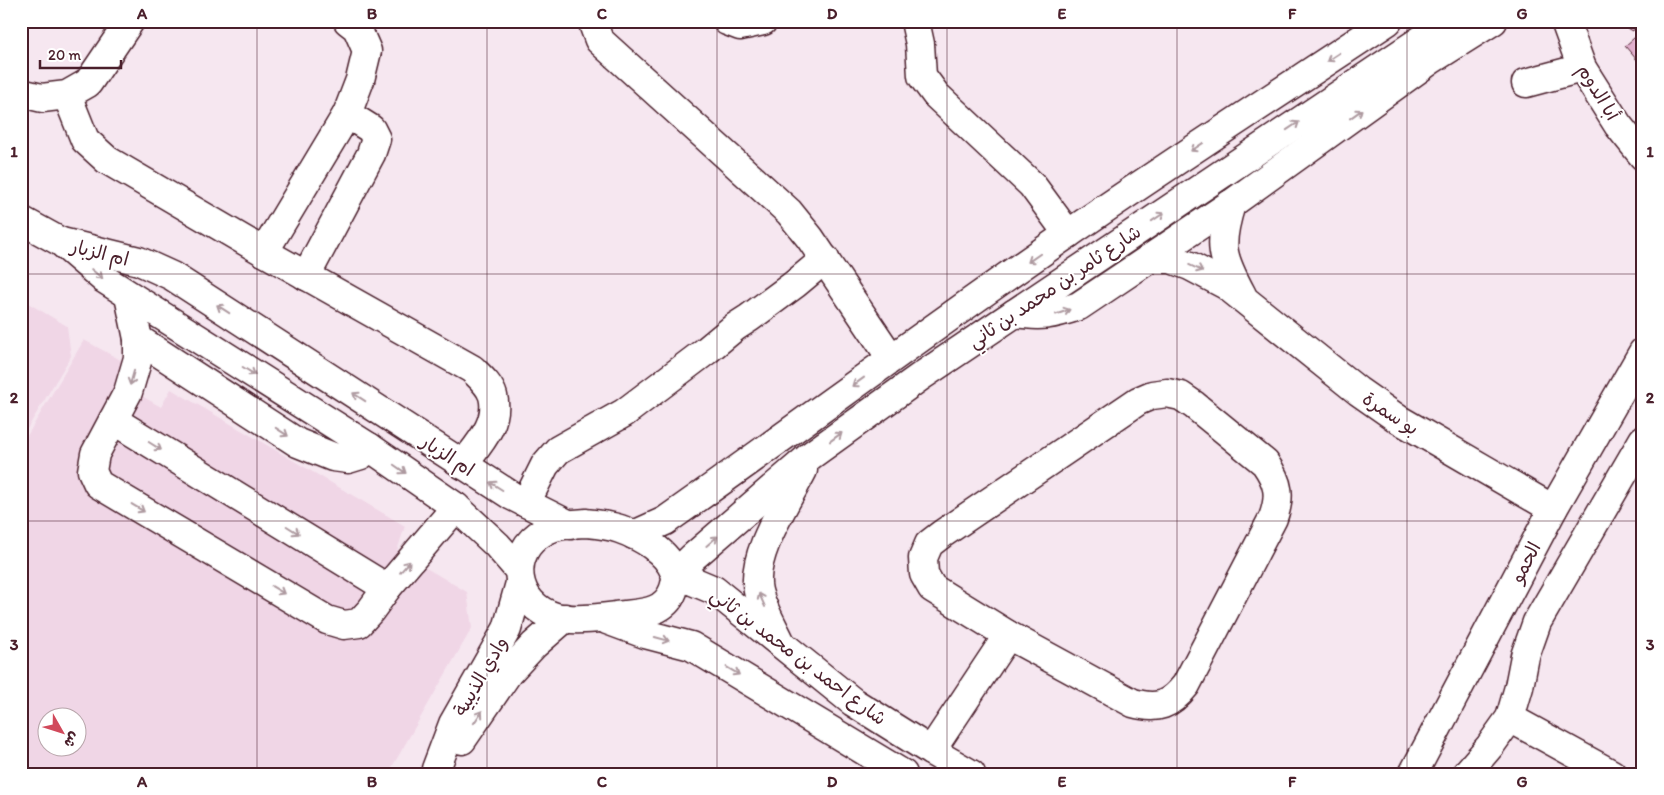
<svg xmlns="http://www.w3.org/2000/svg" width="1664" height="795" font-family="Itim,'Playpen Sans Arabic',sans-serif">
	<rect width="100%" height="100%" fill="#f6e7f0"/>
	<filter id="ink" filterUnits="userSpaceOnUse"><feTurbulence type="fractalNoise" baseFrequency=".02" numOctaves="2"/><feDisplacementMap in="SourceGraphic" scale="10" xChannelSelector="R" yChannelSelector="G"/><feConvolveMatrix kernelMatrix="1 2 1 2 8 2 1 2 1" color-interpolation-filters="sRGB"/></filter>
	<g filter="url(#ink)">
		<g fill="#f0d6e6" fill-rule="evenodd">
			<polygon points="21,299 67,326 71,356 21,439"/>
			<path d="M84,340l44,24 -9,19 42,24 10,-18 234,137 -8,25 70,41 5,36 -84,146h-367v-328zM48,718h30v30h-30z"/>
		</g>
		<g fill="#e1afcd" stroke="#4a1f2b">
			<polygon points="1615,21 1638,21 1633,31"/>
			<polygon points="1643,30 1643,67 1625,46"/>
		</g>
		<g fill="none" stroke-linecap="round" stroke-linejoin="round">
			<g stroke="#4a1f2b" stroke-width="31">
				<g id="minor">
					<polyline points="592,21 599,40 789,212 810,238 891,358"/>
					<polyline points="727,21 740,26 763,21"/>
					<polyline points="915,21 920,44 922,76 936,95 1032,185 1068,234"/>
					<polyline points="1565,21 1582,68 1618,125 1643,156"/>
					<polyline points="1526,83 1582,68"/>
					<polyline points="21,93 42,98 67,95 88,83 130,21"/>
					<path d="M67,95l18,45 22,20 157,92 208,117c7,7 18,16 21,27 7,27 -15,49 -30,69"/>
					<path d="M1231,204c-13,42 -10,52 11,91"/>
					<polyline points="21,220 61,242 104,279 369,447 456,507 497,545 518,569"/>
					<polyline points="62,242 139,261 172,276 512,496 570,525"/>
					<polyline points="264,252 347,114 360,80 367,51 357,28 348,21"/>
					<polyline points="1149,259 1171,259 1190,266 1226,285 1358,391 1398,419 1553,509"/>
					<polyline points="306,276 371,154 376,139 371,129 347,114"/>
					<polyline points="129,296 138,339 138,358 128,392 95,454 92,471 98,484 327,620 344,625 359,623 371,610 387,588 456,507"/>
					<path d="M1015,313c27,4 37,2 64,-7l152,-102 200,-144 62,-39"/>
					<polyline points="138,339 298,443 333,457 348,459 361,455 369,447"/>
					<path d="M1167,393l14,3 13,9 71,58c14,20 16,33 8,55l-87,167c-16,20 -28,25 -53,18l-125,-68 -76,-47 -8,-14 -1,-16 6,-14 13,-10 196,-133 14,-6z"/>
					<polyline points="113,420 387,588"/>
					<polyline points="526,503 545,465 558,450 624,413 706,351 735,327 749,318 795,284 825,259"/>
					<path d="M586,523c11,1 23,2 34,6 20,7 47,22 55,44 2,5 0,13 -2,18 -8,21 -29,22 -48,24 -20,2 -49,7 -69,2 -42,-11 -51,-65 -11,-86 12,-7 27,-7 41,-8z"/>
					<path d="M634,535l31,-14c135,-95 267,-194 403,-287 106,-73 213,-142 320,-213"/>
					<polyline points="607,620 645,634 691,646 903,774"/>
					<path d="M780,641c-7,-15 -18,-33 -22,-50 -8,-36 29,-89 45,-121"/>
					<polyline points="1510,718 1612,774"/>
					<polyline points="462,740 508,673 534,645 565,618"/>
					<polyline points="931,751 1008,635"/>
					<polyline points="436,769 453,724 507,629 520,583"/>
					<polyline points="971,774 931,751 853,702 714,590 676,574 693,557 810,456 920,377 1449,21"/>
					<polyline points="1413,774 1553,509 1643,352"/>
					<polyline points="1466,774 1490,746 1510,718 1519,687 1525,656 1537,622 1643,440"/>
				</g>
			</g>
			<use href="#minor" stroke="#fff" stroke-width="28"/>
		</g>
		<defs><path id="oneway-shaft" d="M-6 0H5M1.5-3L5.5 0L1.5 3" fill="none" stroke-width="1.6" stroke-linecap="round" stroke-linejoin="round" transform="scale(1.25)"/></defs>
		<g stroke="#ae9aa0">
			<use href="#oneway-shaft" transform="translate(1333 57) rotate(147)"/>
			<use href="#oneway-shaft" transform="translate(1356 114) rotate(-36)"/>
			<use href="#oneway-shaft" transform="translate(1293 126) rotate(-34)"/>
			<use href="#oneway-shaft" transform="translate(1197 147) rotate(146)"/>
			<use href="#oneway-shaft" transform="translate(1158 217) rotate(-34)"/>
			<use href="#oneway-shaft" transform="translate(1034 258) rotate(145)"/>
			<use href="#oneway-shaft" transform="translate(1196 268) rotate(24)"/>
			<use href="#oneway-shaft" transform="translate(97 274) rotate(40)"/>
			<use href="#oneway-shaft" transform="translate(223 309) rotate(-147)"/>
			<use href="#oneway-shaft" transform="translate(1063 312) rotate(-19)"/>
			<use href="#oneway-shaft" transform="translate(249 371) rotate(32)"/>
			<use href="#oneway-shaft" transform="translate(132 378) rotate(106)"/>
			<use href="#oneway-shaft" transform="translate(858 382) rotate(144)"/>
			<use href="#oneway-shaft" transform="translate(359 397) rotate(-147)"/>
			<use href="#oneway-shaft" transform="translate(282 432) rotate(33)"/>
			<use href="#oneway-shaft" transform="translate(836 437) rotate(-36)"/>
			<use href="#oneway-shaft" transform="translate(155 446) rotate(32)"/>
			<use href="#oneway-shaft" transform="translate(400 469) rotate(35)"/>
			<use href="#oneway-shaft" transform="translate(496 486) rotate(-148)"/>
			<use href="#oneway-shaft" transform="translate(138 508) rotate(31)"/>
			<use href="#oneway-shaft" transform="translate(293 530) rotate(32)"/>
			<use href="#oneway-shaft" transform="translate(712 541) rotate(-41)"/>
			<use href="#oneway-shaft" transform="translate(405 567) rotate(-49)"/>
			<use href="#oneway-shaft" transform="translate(278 590) rotate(31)"/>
			<use href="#oneway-shaft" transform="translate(762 600) rotate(-114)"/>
			<use href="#oneway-shaft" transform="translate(662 639) rotate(15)"/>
			<use href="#oneway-shaft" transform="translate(733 671) rotate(31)"/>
			<use href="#oneway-shaft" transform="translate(478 717) rotate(-56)"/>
		</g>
	</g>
	<path fill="none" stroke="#4a1f2b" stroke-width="1" stroke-opacity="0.55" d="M257,21v753M487,21v753M717,21v753M947,21v753M1177,21v753M1407,21v753M21,274h1622M21,521h1622"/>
	<g text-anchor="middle" stroke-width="4" stroke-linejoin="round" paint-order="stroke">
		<g font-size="19" fill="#4a1f2b" stroke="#fff">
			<text transform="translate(1599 92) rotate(59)" y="7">أبا الدوم</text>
			<text transform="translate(100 252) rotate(14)" y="7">ام الزبار</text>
			<text transform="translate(1054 286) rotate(-34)" y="7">شارع ثامر بن محمد بن ثاني</text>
			<text transform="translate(1391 413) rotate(33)" y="7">بو سمرة</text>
			<text transform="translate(448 455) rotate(33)" y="7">ام الزبار</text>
			<text transform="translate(1525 562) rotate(-62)" y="7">الحمو</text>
			<text transform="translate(799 656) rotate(37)" y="7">شارع احمد بن محمد بن ثاني</text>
			<text transform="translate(480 676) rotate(-60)" y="7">وادي الذيبية</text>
		</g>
	</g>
	<rect width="1664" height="795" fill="none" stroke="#fff" stroke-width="55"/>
	<g transform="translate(62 732) rotate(129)"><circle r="24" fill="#ffffff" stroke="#b7a5aa"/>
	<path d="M0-4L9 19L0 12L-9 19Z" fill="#d1495b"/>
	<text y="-8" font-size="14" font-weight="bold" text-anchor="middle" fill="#4a1f2b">ش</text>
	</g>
	<path d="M40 60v8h81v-8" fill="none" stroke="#4a1f2b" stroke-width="2.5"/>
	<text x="48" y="60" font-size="15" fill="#4a1f2b" stroke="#ffffff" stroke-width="4" paint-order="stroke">20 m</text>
	<rect x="28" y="28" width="1608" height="740" fill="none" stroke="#4a1f2b" stroke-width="2"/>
	<g font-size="16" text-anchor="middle" font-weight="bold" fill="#4a1f2b">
		<text x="142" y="19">A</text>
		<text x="372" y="19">B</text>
		<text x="602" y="19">C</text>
		<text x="832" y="19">D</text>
		<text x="1062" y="19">E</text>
		<text x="1292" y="19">F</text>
		<text x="1522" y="19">G</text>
		<text x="14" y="157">1</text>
		<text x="1650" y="157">1</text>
		<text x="14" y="403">2</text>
		<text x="1650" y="403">2</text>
		<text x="14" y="650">3</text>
		<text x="1650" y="650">3</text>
		<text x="142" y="787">A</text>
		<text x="372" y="787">B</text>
		<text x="602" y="787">C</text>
		<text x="832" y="787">D</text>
		<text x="1062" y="787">E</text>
		<text x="1292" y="787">F</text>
		<text x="1522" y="787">G</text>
	</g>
</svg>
